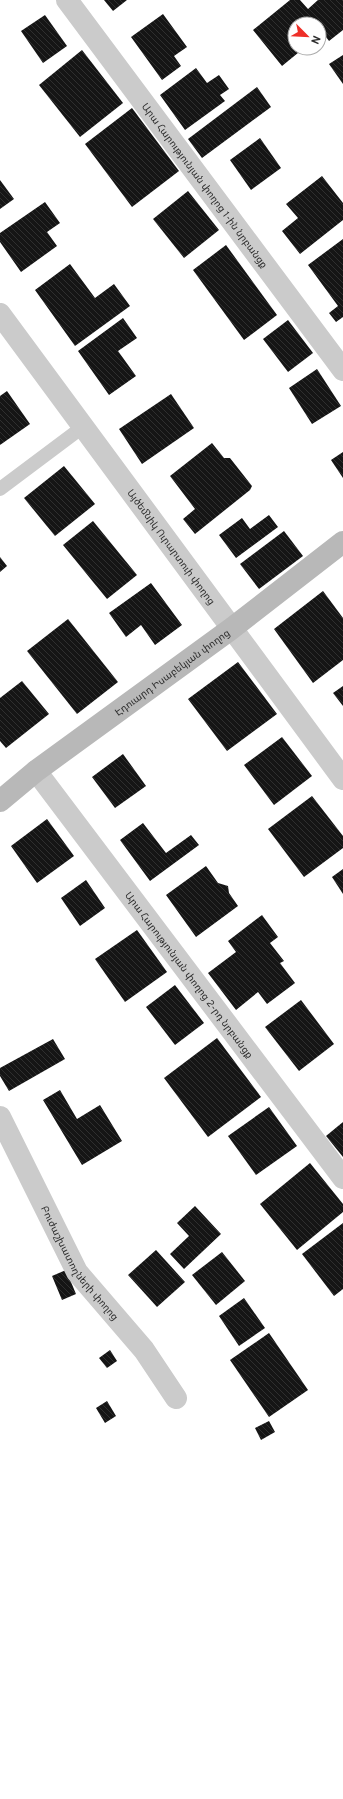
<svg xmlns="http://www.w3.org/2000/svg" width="343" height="1799" font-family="Overpass,'Noto Sans Armenian',sans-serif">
	<defs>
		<pattern id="building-back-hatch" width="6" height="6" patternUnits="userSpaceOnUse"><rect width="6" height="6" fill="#151515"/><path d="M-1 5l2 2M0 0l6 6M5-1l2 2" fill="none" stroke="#2f2f2f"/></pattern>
	</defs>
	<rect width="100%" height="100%" fill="#fff"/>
	<g fill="url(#building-back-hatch)">
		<polygon points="104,0 127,0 113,11"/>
		<polygon points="290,0 300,0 308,9 318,0 343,0 343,30 329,41 323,33 319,36 319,24 295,24 295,48 304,48 282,66 253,30"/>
		<polygon points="163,14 187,47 174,56 181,66 162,80 131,37"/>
		<polygon points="45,15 67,46 43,63 21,31"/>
		<polygon points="82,50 123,103 80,137 39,85"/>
		<polygon points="343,55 343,84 329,64"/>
		<polygon points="196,68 207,83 219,75 229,89 220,95 225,101 185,130 160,95"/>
		<polygon points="257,87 271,107 202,158 188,139"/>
		<polygon points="132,108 179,171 132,207 85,144"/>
		<polygon points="260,138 281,168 251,190 230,160"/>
		<polygon points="322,176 343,203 343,220 300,254 282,231 298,218 286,204"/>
		<polygon points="0,180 14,199 0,209"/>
		<polygon points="188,191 219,230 184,258 153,219"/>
		<polygon points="45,202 60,223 47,232 57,246 21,272 0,242 0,233"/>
		<polygon points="343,239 343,317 336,322 329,313 338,306 308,265"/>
		<polygon points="226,245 277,315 244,340 193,270"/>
		<polygon points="70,264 95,298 114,284 130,306 75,346 35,290"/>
		<polygon points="123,318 137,338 118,351 136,376 109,395 78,351"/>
		<polygon points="288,320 313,353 288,372 263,339"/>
		<polygon points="317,369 341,406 312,424 289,388"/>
		<polygon points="7,391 30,424 0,445 0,396"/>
		<polygon points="171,394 194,428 142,464 119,429"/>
		<polygon points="212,443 224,458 230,458 252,486 250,490 195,534 183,519 195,509 170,476"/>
		<polygon points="343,452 343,478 331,460"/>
		<polygon points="64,466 95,504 55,536 24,498"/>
		<polygon points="269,515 278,527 236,558 219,535 242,518 250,529"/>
		<polygon points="93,521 137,575 107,599 63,545"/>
		<polygon points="284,531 303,556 259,589 240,564"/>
		<polygon points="0,557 7,566 0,572"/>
		<polygon points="151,583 182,625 155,645 141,625 126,637 109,613"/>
		<polygon points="323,591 343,618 343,660 313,683 274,629"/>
		<polygon points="68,619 118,682 77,714 27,651"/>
		<polygon points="238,662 277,714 227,751 188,699"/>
		<polygon points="22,681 49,714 6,748 0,741 0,698"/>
		<polygon points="343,686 343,706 333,693"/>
		<polygon points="282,737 312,776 274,805 244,765"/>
		<polygon points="123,754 146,786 115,808 92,777"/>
		<polygon points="312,796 343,836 343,848 304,877 268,829"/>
		<polygon points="47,819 74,856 37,883 11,846"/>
		<polygon points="143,823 166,853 191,835 199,845 150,881 120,840"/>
		<polygon points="206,866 218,883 228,886 229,893 238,906 196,937 166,895"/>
		<polygon points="343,869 343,894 332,877"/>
		<polygon points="86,880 105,908 80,926 61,898"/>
		<polygon points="262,915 278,937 270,943 284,961 280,963 295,983 267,1004 258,992 236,1010 208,973 236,952 228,941"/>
		<polygon points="137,930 167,972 125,1002 95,959"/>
		<polygon points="175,985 204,1023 175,1045 146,1007"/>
		<polygon points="301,1000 334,1044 299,1071 265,1027"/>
		<polygon points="217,1038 261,1097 208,1137 164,1078"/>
		<polygon points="53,1039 65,1059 9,1091 0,1076 0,1068"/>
		<polygon points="60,1090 77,1119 100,1105 122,1141 82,1165 43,1100"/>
		<polygon points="269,1107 297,1146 256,1175 228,1136"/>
		<polygon points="343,1122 343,1157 326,1136"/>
		<polygon points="310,1163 343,1204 343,1212 297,1250 260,1204"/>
		<polygon points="195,1206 221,1234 184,1269 170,1254 189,1236 177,1223"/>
		<polygon points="343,1223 343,1289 334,1296 302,1254"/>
		<polygon points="156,1250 185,1282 157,1307 128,1275"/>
		<polygon points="222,1252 245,1281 216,1305 192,1275"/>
		<polygon points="66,1270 76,1294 62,1300 52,1276"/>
		<polygon points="244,1298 265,1328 239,1346 219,1316"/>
		<polygon points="269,1333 308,1390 269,1417 230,1360"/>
		<polygon points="110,1350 117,1361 107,1368 99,1358"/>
		<polygon points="107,1401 116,1416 105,1423 96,1408"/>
		<polygon points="269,1421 275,1432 261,1440 255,1428"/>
	</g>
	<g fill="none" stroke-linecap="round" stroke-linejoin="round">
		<polyline stroke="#cbcbcb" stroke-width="14" points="0,489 84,426"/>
		<g stroke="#cbcbcb" stroke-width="22">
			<path id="s1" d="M67,0l276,370"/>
			<path id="s2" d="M0,314l343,465"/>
			<path id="s3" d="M36,771l307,407"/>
			<path id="s4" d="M0,1117l77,155 67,78 32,48"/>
		</g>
		<path stroke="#b8b8b8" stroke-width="22" id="s5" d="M0,801l36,-30 195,-142 112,-87"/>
	</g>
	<g text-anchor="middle" stroke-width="4" stroke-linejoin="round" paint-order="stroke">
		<g font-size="10" fill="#2e2e2e" stroke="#fff">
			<text dy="4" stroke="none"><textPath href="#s1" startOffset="231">Արա Հարությունյան փողոց 1-ին նրբանցք</textPath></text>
			<text dy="4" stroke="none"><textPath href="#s2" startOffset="289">Այծեմնիկ Ուրարտուի փողոց</textPath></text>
			<text dy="4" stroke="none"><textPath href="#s5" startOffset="215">Էդուարդ Իսաբեկյան փողոց</textPath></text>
			<text dy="4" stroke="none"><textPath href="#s3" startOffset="255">Արա Հարությունյան փողոց 2-րդ նրբանցք</textPath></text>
			<text dy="4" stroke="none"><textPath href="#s4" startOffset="167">Բուժաշխատողների փողոց</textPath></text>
		</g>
	</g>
	<g transform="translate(307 36) rotate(114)"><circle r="19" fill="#ffffff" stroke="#ababab"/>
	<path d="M0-3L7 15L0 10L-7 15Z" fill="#ee2f28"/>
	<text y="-6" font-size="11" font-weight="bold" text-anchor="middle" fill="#2e2e2e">N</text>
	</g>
</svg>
